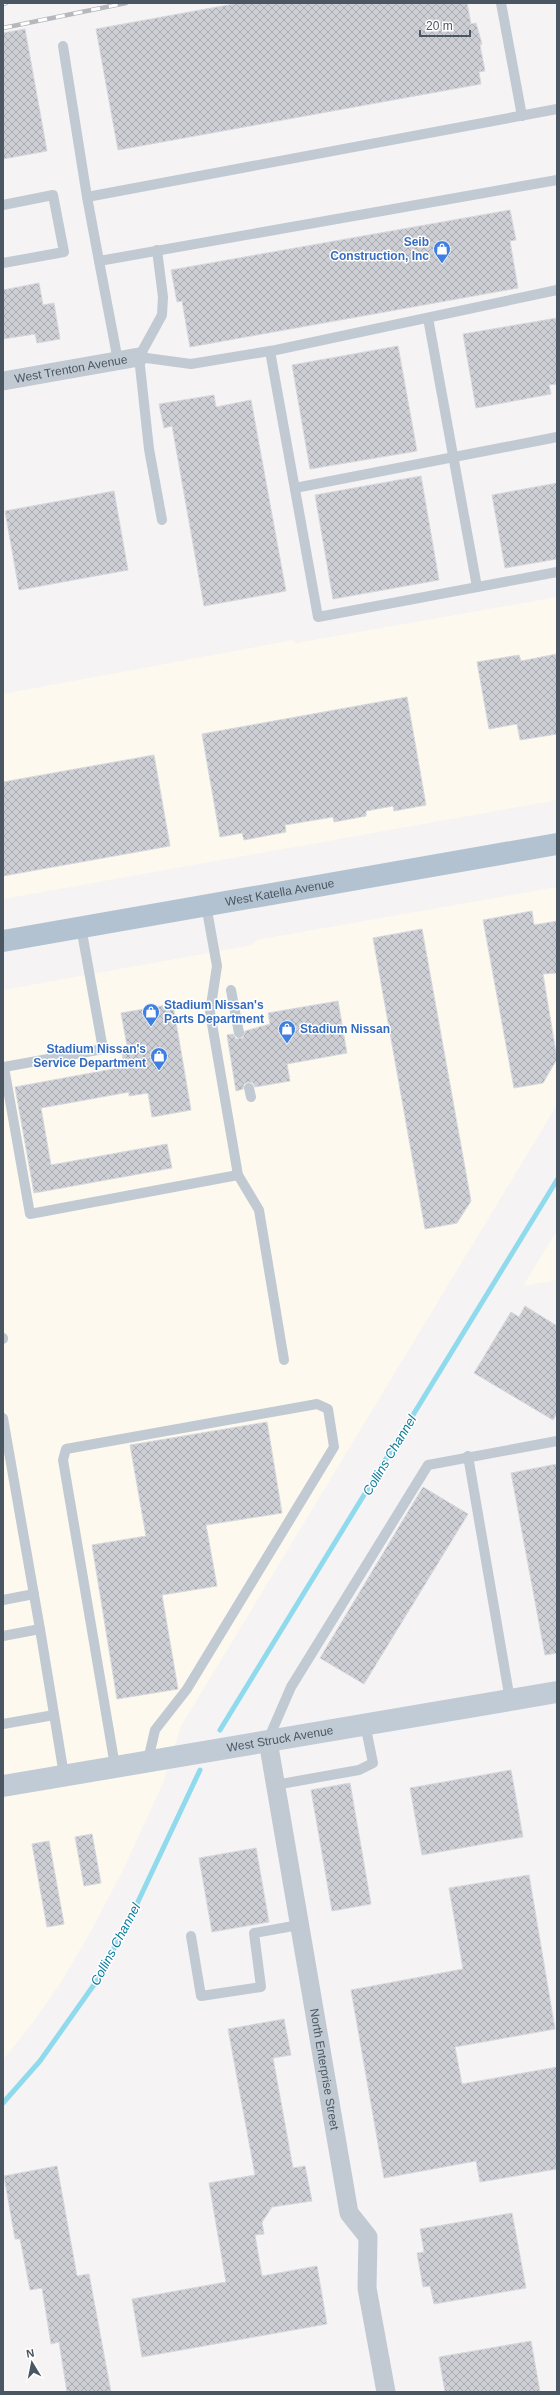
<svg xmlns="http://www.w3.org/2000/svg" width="560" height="2395" font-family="Helvetica,sans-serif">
	<defs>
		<pattern id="building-cross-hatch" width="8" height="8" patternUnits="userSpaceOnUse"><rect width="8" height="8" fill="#cdcfd5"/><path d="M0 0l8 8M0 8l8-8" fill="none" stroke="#a8abb0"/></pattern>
	</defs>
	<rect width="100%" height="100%" fill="#f5f3f3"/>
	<g fill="#fdf9ef">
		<polygon points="557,597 557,800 3,899 3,694 293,640 296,643"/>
		<polygon points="557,887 557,1105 181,1726 163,1783 124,1868 91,1931 61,1982 34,2021 3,2060 3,990 252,945 256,940"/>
		<polygon points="557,1230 557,1280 523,1286"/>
	</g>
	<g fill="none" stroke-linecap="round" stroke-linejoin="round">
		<g stroke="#90daee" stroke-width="5">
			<polyline points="220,1730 557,1180"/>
			<polyline points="3,2103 40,2061 98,1979 135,1908 200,1770"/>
		</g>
	</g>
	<g fill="url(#building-cross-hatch)" stroke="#d7d9de">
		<polygon points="239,3 467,3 471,24 476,23 482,44 480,45 485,71 479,72 481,84 118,150 96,29"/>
		<polygon points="25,29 47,151 3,159 3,33"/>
		<polygon points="510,210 516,240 510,241 518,288 190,347 182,301 177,302 171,270"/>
		<polygon points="39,283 43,305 54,303 60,339 37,343 35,334 3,339 3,290"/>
		<polygon points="557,318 557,384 549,385 551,394 476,408 463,334"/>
		<polygon points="398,346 417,451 310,469 292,365"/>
		<polygon points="214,395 216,407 251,400 286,591 204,606 172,426 164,428 159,404"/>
		<polygon points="421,476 439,580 333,599 315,495"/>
		<polygon points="557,483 557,559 505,568 492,495"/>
		<polygon points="114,491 128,570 19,590 5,511"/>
		<polygon points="557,654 557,734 520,740 517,724 489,729 477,662 519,655 521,661"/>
		<polygon points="407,697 426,805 394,811 393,806 366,811 366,816 334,822 333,817 285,825 286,832 244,840 242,833 220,837 202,734"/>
		<polygon points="154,755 170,846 3,876 3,782"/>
		<polygon points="532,911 534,925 557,921 557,973 543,974 557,1059 543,1083 514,1088 483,920"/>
		<polygon points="422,929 471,1201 457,1223 425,1229 373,938"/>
		<polygon points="338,1001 347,1053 287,1064 290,1081 255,1087 253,1083 248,1082 244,1084 243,1089 236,1091 227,1035 233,1034 236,1039 243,1038 245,1031 270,1024 268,1013"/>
		<polygon points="173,1004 191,1110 152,1117 148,1093 129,1096 129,1092 41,1108 51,1165 167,1144 172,1168 34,1193 15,1087 124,1067 122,1052 128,1051 121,1013"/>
		<polygon points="525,1306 557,1326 557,1413 553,1420 474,1373 511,1312 519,1317"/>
		<polygon points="267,1422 282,1513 206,1525 217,1586 162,1595 178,1689 117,1699 92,1545 146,1536 130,1445"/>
		<polygon points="557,1464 557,1653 545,1655 511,1473"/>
		<polygon points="423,1487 468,1514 364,1684 320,1658"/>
		<polygon points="511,1770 523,1837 422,1855 410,1788"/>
		<polygon points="350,1783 371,1904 332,1911 311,1790"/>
		<polygon points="92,1834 101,1883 84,1886 75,1837"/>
		<polygon points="49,1841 64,1924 47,1927 32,1844"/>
		<polygon points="256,1848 269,1922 212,1932 199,1858"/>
		<polygon points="529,1875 555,2029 455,2047 462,2084 557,2067 557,2169 480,2182 476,2161 384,2178 351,1990 463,1969 449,1888"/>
		<polygon points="284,2019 291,2055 273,2058 293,2168 305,2166 312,2201 272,2207 262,2222 264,2234 255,2235 262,2276 317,2266 327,2324 142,2357 132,2299 226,2282 209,2183 255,2175 228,2029"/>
		<polygon points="57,2166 77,2276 89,2274 111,2392 67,2392 59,2342 51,2344 42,2288 30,2290 20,2239 15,2239 4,2176"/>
		<polygon points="512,2213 526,2288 434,2304 430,2286 423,2287 417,2253 424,2252 420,2229"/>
		<polygon points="531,2341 540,2392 445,2392 439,2357"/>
	</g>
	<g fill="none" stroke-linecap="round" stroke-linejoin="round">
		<g stroke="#c1cad2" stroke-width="10">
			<polyline points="501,3 522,116"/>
			<polyline points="63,46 87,197 557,109"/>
			<polyline points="87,197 99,261"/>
			<polyline points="3,205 53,195 64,252 3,263"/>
			<polyline points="157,250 163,297 162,315 139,357 149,449 162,520"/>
			<polyline points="428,318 477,587"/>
			<polyline points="270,351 318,617 557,572"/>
			<polyline points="139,357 191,364 276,350 557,290"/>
			<polyline points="118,361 99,261 557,180"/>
			<polyline points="295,488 557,437"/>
			<polyline points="206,905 217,966 210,1012 238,1175 259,1210 284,1360"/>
			<polyline points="81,927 103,1049 4,1067 30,1214 238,1175"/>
			<polyline points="231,990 239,1033"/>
			<polyline points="249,1088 251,1097"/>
			<polyline points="3,1338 3,1339"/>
			<polyline points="3,1418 40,1629"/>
			<polyline points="468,1456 510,1700"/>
			<polyline points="3,1600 34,1594"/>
			<polyline points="3,1636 40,1629 64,1775"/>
			<polyline points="3,1724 54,1715"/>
			<polyline points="268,1740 291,1687 428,1465 557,1441"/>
			<polyline points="115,1766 63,1460 66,1449 317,1404 328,1409 334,1447 187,1689 155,1730 148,1760"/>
			<polyline points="275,1785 359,1770 373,1763 365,1724"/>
			<polyline points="191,1936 201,1996 261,1987 254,1933 299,1925"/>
		</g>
		<g stroke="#c1cad2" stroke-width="19">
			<path id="s1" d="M3,381l136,-24"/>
			<path id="s2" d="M268,1741l81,472 19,24 -1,51 19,104"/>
		</g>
		<path stroke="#c1cbd6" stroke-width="22" id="s3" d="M3,1786l554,-94"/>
		<path stroke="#b3c2d1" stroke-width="22" id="s4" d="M3,941l554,-97"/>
		<g stroke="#b5b8bd" stroke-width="4.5">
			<g id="rail">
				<polyline points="3,4 6,3"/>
				<polyline points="3,28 126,3"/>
			</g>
		</g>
		<use href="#rail" stroke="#fff" stroke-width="3" stroke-dasharray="9" stroke-linecap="butt"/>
	</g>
	<defs>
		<g id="shop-pin" transform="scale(0.9)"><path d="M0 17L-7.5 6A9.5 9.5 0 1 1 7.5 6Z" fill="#3f7fe0" stroke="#fff"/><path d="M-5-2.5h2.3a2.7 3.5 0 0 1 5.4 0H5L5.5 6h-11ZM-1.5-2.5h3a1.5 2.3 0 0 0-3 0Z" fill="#fff"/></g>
	</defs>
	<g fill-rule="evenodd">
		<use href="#shop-pin" x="442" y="249"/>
		<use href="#shop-pin" x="151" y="1012"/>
		<use href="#shop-pin" x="287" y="1029"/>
		<use href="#shop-pin" x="159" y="1056"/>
	</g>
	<g text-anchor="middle" stroke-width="3" stroke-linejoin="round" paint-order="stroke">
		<g font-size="12" font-weight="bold" fill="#366cbe" stroke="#fff" text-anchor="end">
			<text x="429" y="246">Seib<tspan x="429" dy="14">Construction, Inc</tspan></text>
			<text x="164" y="1009" text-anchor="start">Stadium Nissan's<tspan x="164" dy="14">Parts Department</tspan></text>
			<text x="300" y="1033" text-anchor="start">Stadium Nissan</text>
			<text x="146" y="1053">Stadium Nissan's<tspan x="146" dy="14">Service Department</tspan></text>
		</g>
		<g font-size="12" fill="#4a5661" stroke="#fff">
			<text dy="4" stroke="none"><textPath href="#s1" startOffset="69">West Trenton Avenue</textPath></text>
			<text dy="4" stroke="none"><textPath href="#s4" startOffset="281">West Katella Avenue</textPath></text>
			<text dy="4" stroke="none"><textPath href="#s3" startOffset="281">West Struck Avenue</textPath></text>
			<text dy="4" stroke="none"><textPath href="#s2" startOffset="333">North Enterprise Street</textPath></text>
		</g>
		<g font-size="13" font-style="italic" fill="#0c7c9b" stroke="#fff">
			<text transform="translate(389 1455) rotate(-59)" y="5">Collins Channel</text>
			<text transform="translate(115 1944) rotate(-62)" y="5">Collins Channel</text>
		</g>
	</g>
	<rect width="560" height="2395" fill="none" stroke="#4a5661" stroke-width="8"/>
	<g transform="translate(32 2363) rotate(350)" stroke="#ffffff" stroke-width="3" paint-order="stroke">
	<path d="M0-3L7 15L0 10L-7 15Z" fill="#4a5661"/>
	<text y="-6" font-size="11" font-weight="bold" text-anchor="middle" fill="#4a5661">N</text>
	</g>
	<path d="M420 30v6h50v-6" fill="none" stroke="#4a5661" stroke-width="2"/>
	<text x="426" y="30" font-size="12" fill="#4a5661" stroke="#ffffff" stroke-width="3" paint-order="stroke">20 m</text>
</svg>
